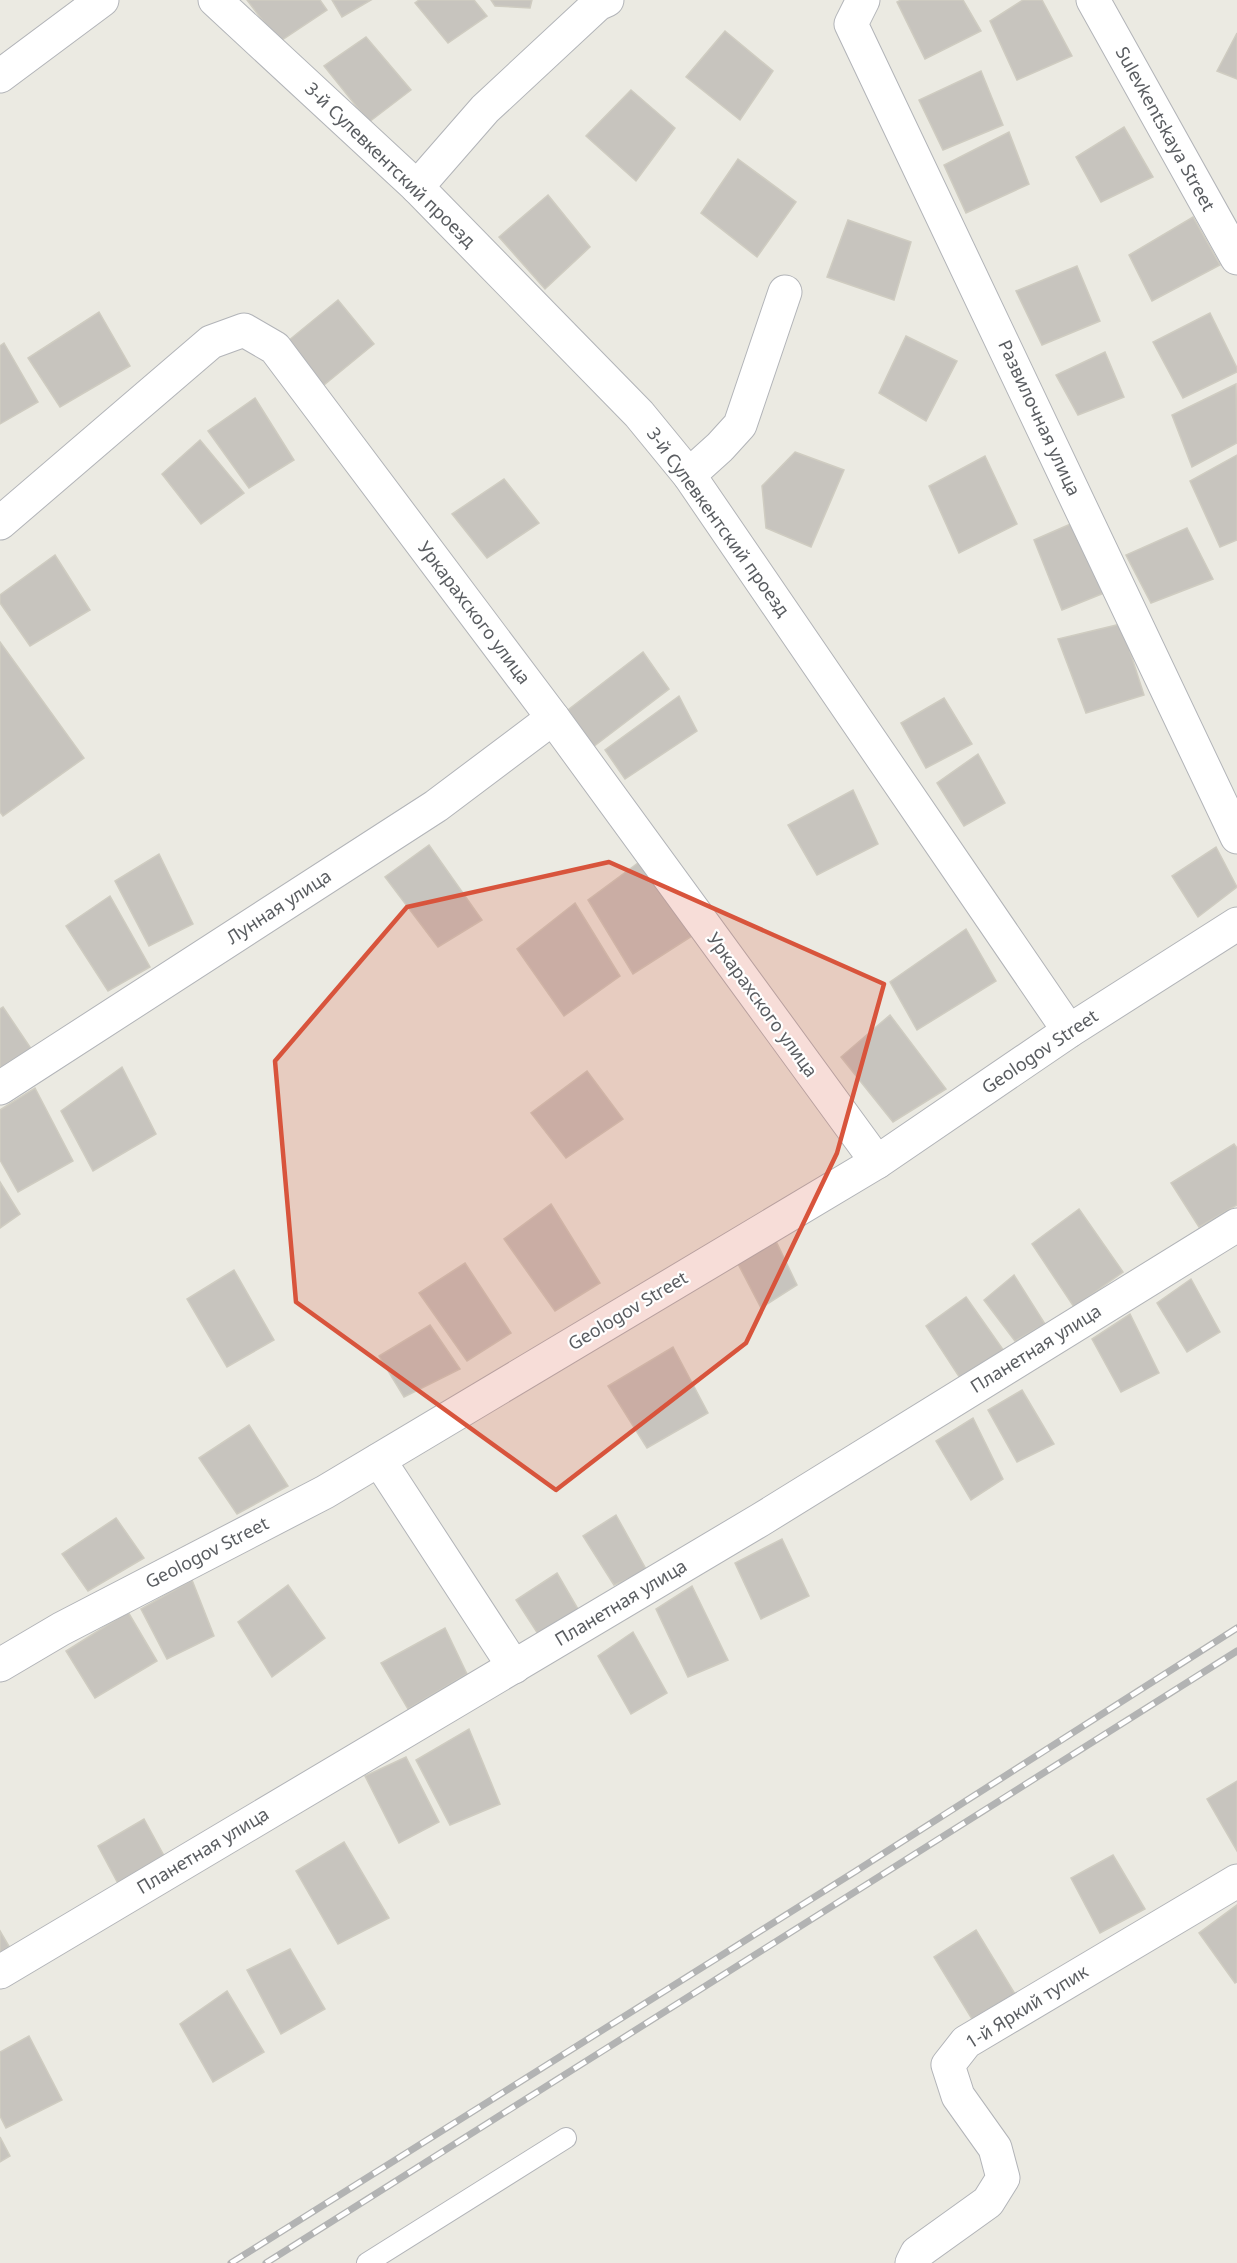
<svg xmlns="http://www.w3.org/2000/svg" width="1237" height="2263" font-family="'Noto Sans',sans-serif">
	<rect width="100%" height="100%" fill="#ebeae2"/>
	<g fill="#c7c4be" stroke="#cfccc1" stroke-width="1.5">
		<polygon points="247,0 320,0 327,10 279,42"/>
		<polygon points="332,0 371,0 342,17"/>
		<polygon points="419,0 474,0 487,16 448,43 415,3"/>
		<polygon points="491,0 532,0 530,8 495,6"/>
		<polygon points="901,0 963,0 981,31 925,59 897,2"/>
		<polygon points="1023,0 1042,0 1072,56 1017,80 990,21"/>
		<polygon points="725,31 773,71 740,120 686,77"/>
		<polygon points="1237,33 1237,79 1217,71"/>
		<polygon points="366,37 411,90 369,122 324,66"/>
		<polygon points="981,71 1003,125 943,150 919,100"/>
		<polygon points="631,90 675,128 636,181 586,136"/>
		<polygon points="1124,127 1153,177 1101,202 1076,157"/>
		<polygon points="1009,132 1029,184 966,213 944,165"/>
		<polygon points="738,159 796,202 757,257 701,213"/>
		<polygon points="548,195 590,247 545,289 499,237"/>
		<polygon points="1193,217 1220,265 1152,301 1129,255"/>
		<polygon points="848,220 911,242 894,300 827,277"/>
		<polygon points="1077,266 1100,321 1042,345 1016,291"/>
		<polygon points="338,300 374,344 324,385 288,341"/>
		<polygon points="99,312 130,366 60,407 28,358"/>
		<polygon points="1210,313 1237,368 1237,372 1183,398 1153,342"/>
		<polygon points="906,336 957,361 926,421 879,393"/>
		<polygon points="4,343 38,402 0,424 0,346"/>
		<polygon points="1105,352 1124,397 1078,415 1056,375"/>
		<polygon points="1236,384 1237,443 1192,467 1172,415"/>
		<polygon points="255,398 294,460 249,488 208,431"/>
		<polygon points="200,440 244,493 201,524 162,474"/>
		<polygon points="795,452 844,470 811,547 766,528 762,486"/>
		<polygon points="1237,455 1237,540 1220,547 1190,481"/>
		<polygon points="985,456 1017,524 959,553 929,486"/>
		<polygon points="504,479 539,523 487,558 452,514"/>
		<polygon points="1075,522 1104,593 1062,610 1034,540"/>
		<polygon points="1187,528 1213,579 1151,603 1126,555"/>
		<polygon points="55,555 90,610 30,646 0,603 0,595"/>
		<polygon points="1121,624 1144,695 1086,713 1058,639"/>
		<polygon points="0,642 84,758 3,816 0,812"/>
		<polygon points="643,652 669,689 593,747 568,710"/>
		<polygon points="679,696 697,731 625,779 605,750"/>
		<polygon points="944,698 972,744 926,768 901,723"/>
		<polygon points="978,754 1005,803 964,826 937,783"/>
		<polygon points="853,790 878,844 817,875 788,825"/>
		<polygon points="429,845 482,920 438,947 385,877"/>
		<polygon points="1216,847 1237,887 1198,917 1172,876"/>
		<polygon points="159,854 193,924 149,946 115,881"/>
		<polygon points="642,860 692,936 633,974 588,900"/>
		<polygon points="110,896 150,967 108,991 66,926"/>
		<polygon points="575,903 620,976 564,1016 517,949"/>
		<polygon points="966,929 996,981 917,1030 890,982"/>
		<polygon points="3,1007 32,1050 0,1071 0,1009"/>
		<polygon points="890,1015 946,1089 893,1122 841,1057"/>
		<polygon points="122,1067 156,1134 93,1171 61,1111"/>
		<polygon points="587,1071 623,1119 566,1158 531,1113"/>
		<polygon points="35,1088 73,1161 18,1192 0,1160 0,1110"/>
		<polygon points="1234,1144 1237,1148 1237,1205 1199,1227 1171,1183"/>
		<polygon points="0,1182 20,1214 0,1228"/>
		<polygon points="551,1204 600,1283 555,1311 504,1239"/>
		<polygon points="1079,1209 1123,1272 1074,1307 1032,1244"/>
		<polygon points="774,1237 797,1285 761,1308 736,1260"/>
		<polygon points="465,1263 511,1333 467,1361 419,1293"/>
		<polygon points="234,1270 274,1340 227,1367 187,1299"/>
		<polygon points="1014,1275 1045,1324 1015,1341 984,1300"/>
		<polygon points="1191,1279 1220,1332 1187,1352 1157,1303"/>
		<polygon points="966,1297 1004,1351 960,1378 926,1326"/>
		<polygon points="1130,1314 1159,1373 1121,1392 1092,1339"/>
		<polygon points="430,1325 460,1369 404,1397 379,1356"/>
		<polygon points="673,1347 708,1413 647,1448 608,1386"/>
		<polygon points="1022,1390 1054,1444 1017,1462 988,1410"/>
		<polygon points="973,1418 1003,1479 971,1500 936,1441"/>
		<polygon points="249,1425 288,1486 237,1514 199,1458"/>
		<polygon points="616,1515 647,1571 614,1585 583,1536"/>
		<polygon points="116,1518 144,1558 88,1591 62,1554"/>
		<polygon points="782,1539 809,1596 761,1619 735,1563"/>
		<polygon points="557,1573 578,1609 540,1637 516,1600"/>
		<polygon points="192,1580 214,1636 167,1659 141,1609"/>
		<polygon points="288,1585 325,1638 272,1677 238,1622"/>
		<polygon points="692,1586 728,1660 688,1677 656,1609"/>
		<polygon points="128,1612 157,1661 95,1698 66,1651"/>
		<polygon points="445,1628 467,1674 408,1709 381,1663"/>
		<polygon points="633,1632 667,1693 631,1714 598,1656"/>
		<polygon points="469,1729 500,1804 450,1825 416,1760"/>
		<polygon points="406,1757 439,1822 399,1843 365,1776"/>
		<polygon points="1237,1781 1237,1851 1207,1799"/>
		<polygon points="144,1819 168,1863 121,1889 98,1846"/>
		<polygon points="344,1842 389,1918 338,1944 296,1871"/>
		<polygon points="1113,1855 1145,1909 1100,1933 1071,1878"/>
		<polygon points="1237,1905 1237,1982 1235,1983 1199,1933"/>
		<polygon points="976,1930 1015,1994 972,2019 934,1957"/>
		<polygon points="0,1931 10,1948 0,1954"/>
		<polygon points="290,1949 325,2009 281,2034 247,1970"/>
		<polygon points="227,1991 264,2052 213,2082 180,2024"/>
		<polygon points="29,2036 62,2100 6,2128 0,2116 0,2052"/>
		<polygon points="0,2137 10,2156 0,2162"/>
	</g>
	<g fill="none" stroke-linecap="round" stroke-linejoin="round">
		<g stroke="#b2b4b8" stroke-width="22">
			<polyline id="lane" points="367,2263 566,2138"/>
		</g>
		<g stroke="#b2b4b8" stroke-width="35">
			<g id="street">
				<polyline points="215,0 417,187 639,414 689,475 1069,1031"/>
				<polyline points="863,0 851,24 1237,837"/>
				<polyline points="1093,0 1237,258"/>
				<polyline points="0,76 102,0"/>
				<polyline points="417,187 485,109 598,4 607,0"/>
				<polyline points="689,475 720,447 740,425 785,292"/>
				<polyline points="0,523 211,342 244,330 275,348 553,718 877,1162"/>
				<polyline points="0,1088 436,806 553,718"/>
				<polyline points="379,1460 514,1667"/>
				<polyline points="0,1665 61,1629 325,1492 877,1162 1069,1031 1237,924"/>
				<polyline points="0,1972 760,1520 1237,1225"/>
				<polyline points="912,2263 917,2253 988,2202 1003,2178 995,2148 958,2096 948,2065 966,2042 1237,1881"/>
			</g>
		</g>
		<use href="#lane" stroke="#fff" stroke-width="20"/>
		<use href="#street" stroke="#fff" stroke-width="33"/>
		<g stroke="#b2b3b3" stroke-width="7">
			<g id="rail">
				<polyline points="231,2263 856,1871 1237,1628"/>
				<polyline points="266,2263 1237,1651"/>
			</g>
		</g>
		<use href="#rail" stroke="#fff" stroke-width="4.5" stroke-dasharray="14" stroke-linecap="butt"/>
	</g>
	<path fill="#d8543c" fill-opacity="0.2" stroke="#d8543c" stroke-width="4.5" stroke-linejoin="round" d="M609,862l275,122 -47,169 -91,190 -190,147 -260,-188 -21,-241 132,-154z"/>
	<g text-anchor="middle" stroke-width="4.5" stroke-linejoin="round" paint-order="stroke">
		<g font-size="18" fill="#5a5d61" stroke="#fff">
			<text transform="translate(1165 129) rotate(61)" y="6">Sulevkentskaya Street</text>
			<text transform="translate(390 165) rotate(44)" y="6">3-й Сулевкентский проезд</text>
			<text transform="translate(1039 418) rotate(65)" y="6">Развилочная улица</text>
			<text transform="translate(718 522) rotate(54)" y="6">3-й Сулевкентский проезд</text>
			<text transform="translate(474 613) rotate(53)" y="6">Уркарахского улица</text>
			<text transform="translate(279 907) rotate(-33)" y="6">Лунная улица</text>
			<text transform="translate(762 1005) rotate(54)" y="6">Уркарахского улица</text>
			<text transform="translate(1040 1052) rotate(-34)" y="6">Geologov Street</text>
			<text transform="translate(628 1311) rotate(-31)" y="6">Geologov Street</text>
			<text transform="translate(1036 1349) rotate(-32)" y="6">Планетная улица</text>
			<text transform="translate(207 1553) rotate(-27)" y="6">Geologov Street</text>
			<text transform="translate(621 1603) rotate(-31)" y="6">Планетная улица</text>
			<text transform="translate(203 1851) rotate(-31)" y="6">Планетная улица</text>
			<text transform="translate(1027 2007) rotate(-32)" y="6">1-й Яркий тупик</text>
		</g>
	</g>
</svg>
